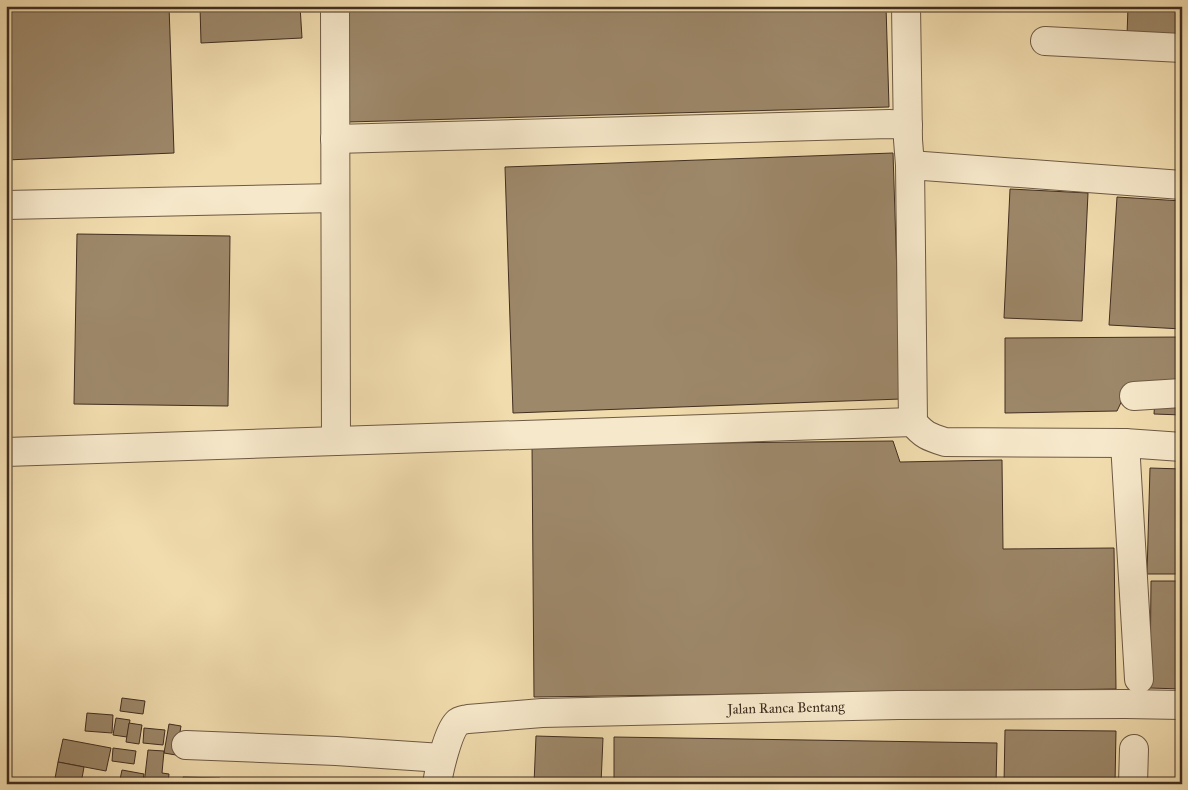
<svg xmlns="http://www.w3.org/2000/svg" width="1188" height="790" font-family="'IM FELL Great Primer',serif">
	<rect width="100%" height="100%" fill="#f1dcae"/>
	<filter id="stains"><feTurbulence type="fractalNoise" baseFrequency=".004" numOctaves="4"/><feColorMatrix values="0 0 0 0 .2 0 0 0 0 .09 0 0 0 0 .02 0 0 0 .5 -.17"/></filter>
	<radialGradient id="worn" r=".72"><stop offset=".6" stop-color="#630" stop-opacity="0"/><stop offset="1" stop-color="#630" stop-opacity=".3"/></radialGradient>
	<g fill="#9d886a" stroke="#412e20">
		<polygon points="6,6 169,6 174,153 6,160"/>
		<polygon points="200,6 300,6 302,38 201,43"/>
		<polygon points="345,6 886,6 889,107 348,122"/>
		<polygon points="1128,6 1182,6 1182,39 1127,36"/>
		<polygon points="893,153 901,399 513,413 505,167"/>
		<polygon points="1010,189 1088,193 1082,321 1004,318"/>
		<polygon points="1117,197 1182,201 1182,329 1109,325"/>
		<polygon points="77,234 230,236 228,406 74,404"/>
		<polygon points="1182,337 1182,389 1127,390 1117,411 1005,413 1005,338"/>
		<polygon points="1155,398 1182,399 1182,415 1154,414"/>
		<polygon points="893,441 900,462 1002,460 1003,549 1114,548 1116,689 534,697 532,445"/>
		<polygon points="1150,468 1182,469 1182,574 1147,574"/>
		<polygon points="1151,581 1182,581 1182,689 1150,688"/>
		<polygon points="122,698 145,701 143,714 120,711"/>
		<polygon points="87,713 113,715 112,733 85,731"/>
		<polygon points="116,718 130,720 127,737 113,735"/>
		<polygon points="129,723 142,725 139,744 126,742"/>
		<polygon points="169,724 181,726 176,755 164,753"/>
		<polygon points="144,728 165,730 163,745 143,743"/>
		<polygon points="1005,730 1116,731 1115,784 1004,784"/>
		<polygon points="536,736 603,738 601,784 534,784"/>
		<polygon points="614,737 997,743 996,784 614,784"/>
		<polygon points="63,739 111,748 106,771 58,762"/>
		<polygon points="113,748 136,751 134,764 112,761"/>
		<polygon points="148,750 164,751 162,773 169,774 168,784 144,784"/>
		<polygon points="58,762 84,767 81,784 54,784"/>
		<polygon points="122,770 144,774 142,784 119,784"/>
		<polygon points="183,777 220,778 220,784 183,784"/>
	</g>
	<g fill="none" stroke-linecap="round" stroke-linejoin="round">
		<g stroke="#6d5a44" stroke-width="30">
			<g id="minor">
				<polyline points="335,6 336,441"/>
				<path d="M906,6l2,134 2,25 3,257c10,13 16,15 32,20l180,1 57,4"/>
				<polyline points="1045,41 1182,48"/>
				<polyline points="335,139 889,124 908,125"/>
				<polyline points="910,165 1182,185"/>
				<polyline points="6,205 335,198"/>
				<polyline points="1134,396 1182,393"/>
				<polyline points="1125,443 1139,679"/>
				<polyline points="6,452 913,422"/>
				<polyline points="186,745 336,751 442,758"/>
				<path id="s1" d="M437,784c2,-14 11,-52 20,-61 3,-3 7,-3 11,-4l74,-6 356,-8 227,-1 57,1"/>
				<polyline points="1133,784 1134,749"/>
			</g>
		</g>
		<use href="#minor" stroke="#f6e8ca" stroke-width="28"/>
	</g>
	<g text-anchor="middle" stroke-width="5" stroke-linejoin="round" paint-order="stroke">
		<g font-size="14" fill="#412e20" stroke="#f6e8ca">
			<text dy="5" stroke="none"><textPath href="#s1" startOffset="395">Jalan Ranca Bentang</textPath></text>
		</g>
	</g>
	<rect width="1188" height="790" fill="none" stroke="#f1dcae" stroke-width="25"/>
	<rect x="8" y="8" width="1173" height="775" fill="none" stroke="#412e20" stroke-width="2.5"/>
	<rect x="12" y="12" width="1163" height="765" fill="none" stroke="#412e20"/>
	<rect width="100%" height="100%" filter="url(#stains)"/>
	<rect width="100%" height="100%" fill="url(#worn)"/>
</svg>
